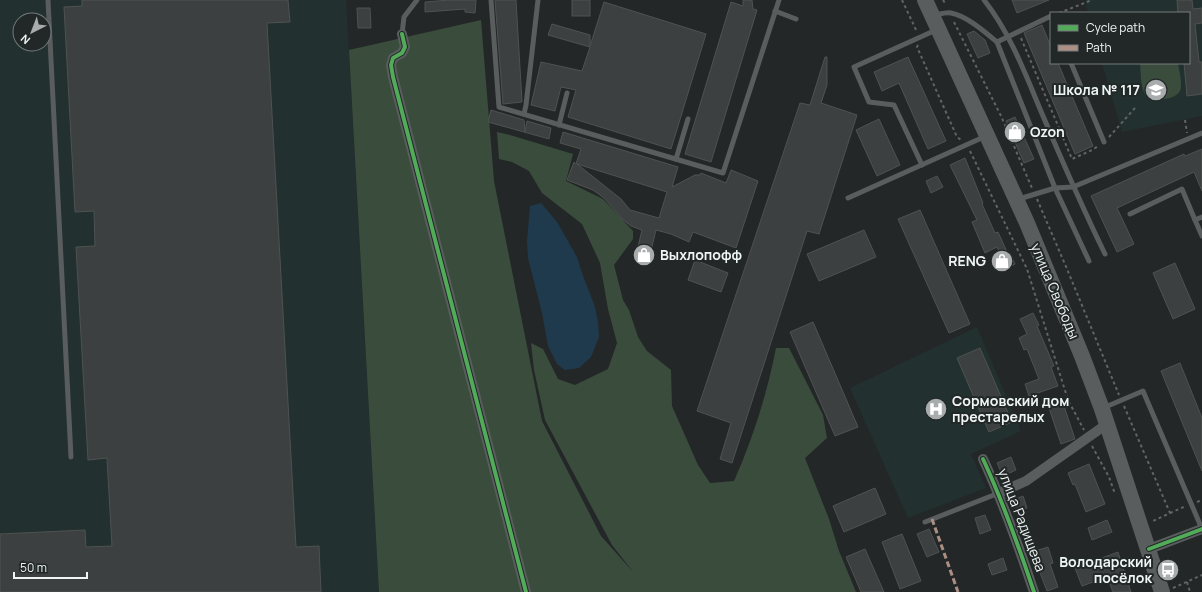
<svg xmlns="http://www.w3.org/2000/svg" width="1202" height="592" font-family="Manrope,sans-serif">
	<rect width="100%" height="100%" fill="#232727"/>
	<g fill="#223030" fill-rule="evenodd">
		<path d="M0,0h346l33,592h-379zM20,20h24v24h-24z"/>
		<polygon points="1085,0 1202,0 1202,116 1122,132 1102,63 1189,63 1189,13 1088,13"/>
		<polygon points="977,327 1021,431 971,454 986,488 908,518 850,388"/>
	</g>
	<g fill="#3a4d3d">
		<path d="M481,20l13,161 48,240 59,115 33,37 -22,-28 -67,-125 -11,-50 -3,-27 12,6 15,30 17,6 33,-16 9,-26 -9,-34 -8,-46 -18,-39 -40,-31 -13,-22 -17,-9 -13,-3 -2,-27 13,3 63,19 -7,27 37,18 30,32v8l-19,26 9,35 6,10 9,27 9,14 24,19 1,36 26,59 12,18 24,-2c19,-43 33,-87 42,-133h13l34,67 4,23 -22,20 24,61 10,32 17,41h-477l-30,-542z"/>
		<path d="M1140,63h38c1,8 5,21 2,28 -4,9 -30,12 -35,3 -5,-8 -4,-22 -5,-31z"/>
	</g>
	<polygon fill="#203a4d" points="541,203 557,222 577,257 582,273 595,307 598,322 599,337 591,357 579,368 565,370 557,364 548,346 542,313 528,258 527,241 530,206"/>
	<g fill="#3d4040" stroke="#4e5251" fill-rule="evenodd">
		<polygon points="82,0 288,0 290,22 267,23 296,547 319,546 321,592 0,592 0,534 85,530 86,547 112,546 107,458 88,460 76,247 95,246 94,211 75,212 64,7 82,6"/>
		<polygon points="449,0 476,0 475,13 465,12 465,9 425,12 425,2"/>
		<polygon points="495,0 516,0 522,102 503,104"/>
		<rect x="572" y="0" width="18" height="16"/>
		<polygon points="743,0 752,0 753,9 757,10 711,162 685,154 731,2 743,6"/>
		<polygon points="1012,0 1049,0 1017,13"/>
		<polygon points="1177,0 1192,0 1193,9 1202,8 1202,23 1195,24 1199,62 1202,62 1202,94 1187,96 1184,63 1189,63 1189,13 1178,13"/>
		<polygon points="604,2 706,34 671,149 568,117 576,90 561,87 555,111 531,105 541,62 582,71 590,47 548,35 552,24 590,35 590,46"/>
		<polygon points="357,8 370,8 371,28 358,28"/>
		<polygon points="1042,25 1051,47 1051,63 1058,63 1093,146 1075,154 1024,33"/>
		<polygon points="974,31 985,40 990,53 978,58 967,34"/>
		<polygon points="825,57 827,57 827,85 821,103 857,115 819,234 807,231 732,463 720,459 731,423 697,411 800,103 810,105"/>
		<polygon points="908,57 946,141 928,149 899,83 882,91 874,72"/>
		<polygon points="491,110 524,120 525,132 527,121 551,128 549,139 488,122"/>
		<polygon points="1015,117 1034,159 1024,163 1006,121"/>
		<polygon points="879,119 900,165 877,176 856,130"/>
		<path d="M563,132l115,35 -6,20 23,-12h5l1,-2 25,10 5,-13 27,11 -22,67 -43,-16 -4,10 -18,-8 -15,-4 -8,33 -13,-4 7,-29 -11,-4 -9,-7 -18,-21 -11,-8 -26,-10 7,-18 2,2 5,-15 -21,-6zM577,164l90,28 -8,26 -29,-8 -9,-11z"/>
		<polygon points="1202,149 1202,191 1194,172 1117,208 1134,244 1117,252 1091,196 1184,154 1185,156"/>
		<polygon points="965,158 983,203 982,204 995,233 998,232 1008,254 1010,253 1015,264 1008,268 997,247 985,253 972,222 977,220 950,165"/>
		<polygon points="937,176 943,187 931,193 926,181"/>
		<polygon points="920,210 970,324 949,333 898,219"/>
		<polygon points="864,230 876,257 819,281 807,254"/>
		<polygon points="695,260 728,273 721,292 688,280"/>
		<polygon points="1175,263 1195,309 1173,319 1153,273"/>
		<polygon points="1033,313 1039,325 1037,326 1054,366 1051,367 1058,386 1029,396 1025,384 1039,379 1027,349 1024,350 1019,338 1027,334 1020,319"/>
		<polygon points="813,322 858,427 835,436 790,332"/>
		<polygon points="980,348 1012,422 989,432 957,358"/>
		<polygon points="1180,363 1202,418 1202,471 1161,371"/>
		<polygon points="1063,403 1075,439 1061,444 1049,408"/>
		<polygon points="1011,457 1016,470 1003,476 997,463"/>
		<polygon points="1089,464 1105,504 1086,512 1075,484 1073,485 1068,473"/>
		<polygon points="875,488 886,514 844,532 833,506"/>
		<polygon points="1023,496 1027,508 1017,511 1013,500"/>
		<polygon points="985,515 991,530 980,534 975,518"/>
		<polygon points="1107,520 1112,532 1092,540 1088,528"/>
		<polygon points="929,529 939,552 927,557 917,534"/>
		<polygon points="902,534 921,581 900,589 882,542"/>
		<polygon points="1048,547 1053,563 1050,564 1058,587 1047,591 1032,552"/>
		<polygon points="865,549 884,592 861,592 846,557"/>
		<polygon points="1118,552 1131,592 1113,592 1107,577 1082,586 1075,568"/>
		<polygon points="1003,558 1007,570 992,575 988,564"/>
	</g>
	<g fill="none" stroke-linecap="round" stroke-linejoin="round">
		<g stroke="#636464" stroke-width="2" stroke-dasharray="3 3" stroke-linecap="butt">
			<polyline points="902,0 917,32"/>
			<polyline points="943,0 946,5"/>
			<polyline points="1059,13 1092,0"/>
			<polyline points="954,22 1001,116 1032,188"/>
			<polyline points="1021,38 1072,159 1092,150 1098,146"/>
			<polyline points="918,45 917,47 957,137 961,140"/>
			<polyline points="1185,120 1187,133"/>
			<polyline points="1109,137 1135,108"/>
			<polyline points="970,151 1027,269 1068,400 1084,430"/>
			<polyline points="1037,199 1067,269 1119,395"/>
			<polyline points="1124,406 1170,513 1151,522"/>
			<polyline points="1092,446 1109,477 1115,494"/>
			<polyline points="1197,502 1202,500"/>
			<polyline points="1170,513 1186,506"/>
			<polyline points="1187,582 1190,592"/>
			<polyline points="1173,588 1202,575"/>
		</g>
		<g stroke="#5a5d5d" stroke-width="5">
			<polyline points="48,0 71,457"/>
			<polyline points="491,0 499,107 723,173 779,0"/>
			<path d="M984,0c27,34 42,76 59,116 20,47 40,93 62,138"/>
			<polyline points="775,11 796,19"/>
			<path d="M935,15c5,-1 11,-3 16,-2 16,3 34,19 46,29l58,146 34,73"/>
			<polyline points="402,34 404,17 417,0"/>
			<polyline points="997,42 1051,16"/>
			<polyline points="1071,63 1104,142"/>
			<polyline points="524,114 526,105 538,0"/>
			<polyline points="559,125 567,93"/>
			<polyline points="676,159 688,119"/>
			<polyline points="922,165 894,105 869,102 854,67 936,30"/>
			<polyline points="848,198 986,136"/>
			<polyline points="1019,199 1055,188 1073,187 1202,133"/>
			<polyline points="1130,214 1182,189 1195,220 1202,217"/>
			<polyline points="1195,220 1202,236"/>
			<polyline points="1103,408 1143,391 1202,529"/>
			<polyline points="925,522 999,493"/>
		</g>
		<g stroke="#5a5d5d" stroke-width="10">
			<polyline points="402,34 405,47 402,53 393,58 391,65 393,77 526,592"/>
			<path d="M983,459c20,43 36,88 51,133"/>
			<polyline points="999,493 1026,481 1107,424"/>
			<polyline points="1149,549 1202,529"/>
		</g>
		<polyline stroke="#5a5d5e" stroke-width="16" points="925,0 1027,223 1082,356 1102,409 1162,592"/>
		<polyline stroke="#ac8f84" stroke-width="3" stroke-dasharray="6 3" stroke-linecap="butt" points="932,519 958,592"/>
		<g stroke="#222828" stroke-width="6">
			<g id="cycleway">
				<polyline points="402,34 405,47 402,53 393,58 391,65 393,77 526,592"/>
				<path d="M983,459c20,43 36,88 51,133"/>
				<polyline points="1149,549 1202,529"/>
			</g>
		</g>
		<use href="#cycleway" stroke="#51ab58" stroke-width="4"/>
	</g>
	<defs>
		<g id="school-disc" transform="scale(1.15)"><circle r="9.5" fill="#a8acac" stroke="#222828"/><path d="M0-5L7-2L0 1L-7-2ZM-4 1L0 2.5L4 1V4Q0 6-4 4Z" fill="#fff"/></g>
		<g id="shop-disc" transform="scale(1.15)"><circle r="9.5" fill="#a8acac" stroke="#222828"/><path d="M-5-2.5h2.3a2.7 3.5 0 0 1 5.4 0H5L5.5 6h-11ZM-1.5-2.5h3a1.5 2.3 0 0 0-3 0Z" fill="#fff"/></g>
		<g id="hospital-disc" transform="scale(1.15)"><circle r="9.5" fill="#a8acac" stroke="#222828"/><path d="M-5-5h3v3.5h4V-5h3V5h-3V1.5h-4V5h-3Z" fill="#fff"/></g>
		<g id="bus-disc" transform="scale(1.15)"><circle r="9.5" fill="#a8acac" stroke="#222828"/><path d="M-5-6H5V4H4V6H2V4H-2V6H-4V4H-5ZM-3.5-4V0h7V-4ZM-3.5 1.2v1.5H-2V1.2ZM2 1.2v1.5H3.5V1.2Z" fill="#fff"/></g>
	</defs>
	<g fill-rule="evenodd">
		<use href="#school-disc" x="1156" y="90"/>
		<use href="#shop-disc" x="1015" y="132"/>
		<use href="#shop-disc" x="644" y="255"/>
		<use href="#shop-disc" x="1002" y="261"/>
		<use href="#hospital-disc" x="936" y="409"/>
		<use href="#bus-disc" x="1168" y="570"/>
	</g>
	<g text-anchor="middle" stroke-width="4" stroke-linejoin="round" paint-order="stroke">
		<g font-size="14" font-weight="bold" fill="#eff4f4" stroke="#222828" text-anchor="end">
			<text x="1140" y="95">Школа № 117</text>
			<text x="1030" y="137" text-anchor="start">Ozon</text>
			<text x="660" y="260" text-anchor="start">Выхлопофф</text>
			<text x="986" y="266">RENG</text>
			<text x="952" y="406" text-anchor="start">Сормовский дом<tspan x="952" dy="16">престарелых</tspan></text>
			<text x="1152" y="567">Володарский<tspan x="1152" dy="16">посёлок</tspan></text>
		</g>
		<g font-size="14" fill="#eff4f4" stroke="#222828">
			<text transform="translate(1055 291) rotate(67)" y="5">улица Свободы</text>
			<text transform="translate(1022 520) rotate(69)" y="5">улица Радищева</text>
		</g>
	</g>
	<rect x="1050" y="12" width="140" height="52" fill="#222828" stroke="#747a7a"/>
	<rect x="1058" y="25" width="20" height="6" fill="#51ab58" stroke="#747a7a"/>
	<text x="1086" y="32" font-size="12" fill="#eff4f4">Cycle path</text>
	<rect x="1058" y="45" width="20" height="6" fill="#ac8f84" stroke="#747a7a"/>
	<text x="1086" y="52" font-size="12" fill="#eff4f4">Path</text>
	<g transform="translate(32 32) rotate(222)"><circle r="19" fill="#222828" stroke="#747a7a"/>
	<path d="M0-3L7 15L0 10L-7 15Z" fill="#a8acac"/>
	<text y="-6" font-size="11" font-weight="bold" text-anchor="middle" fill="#eff4f4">N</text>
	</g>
	<path d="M14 572v6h73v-6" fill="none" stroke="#eff4f4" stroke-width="2"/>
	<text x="20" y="572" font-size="12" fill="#eff4f4" stroke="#222828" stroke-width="3" paint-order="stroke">50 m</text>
</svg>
